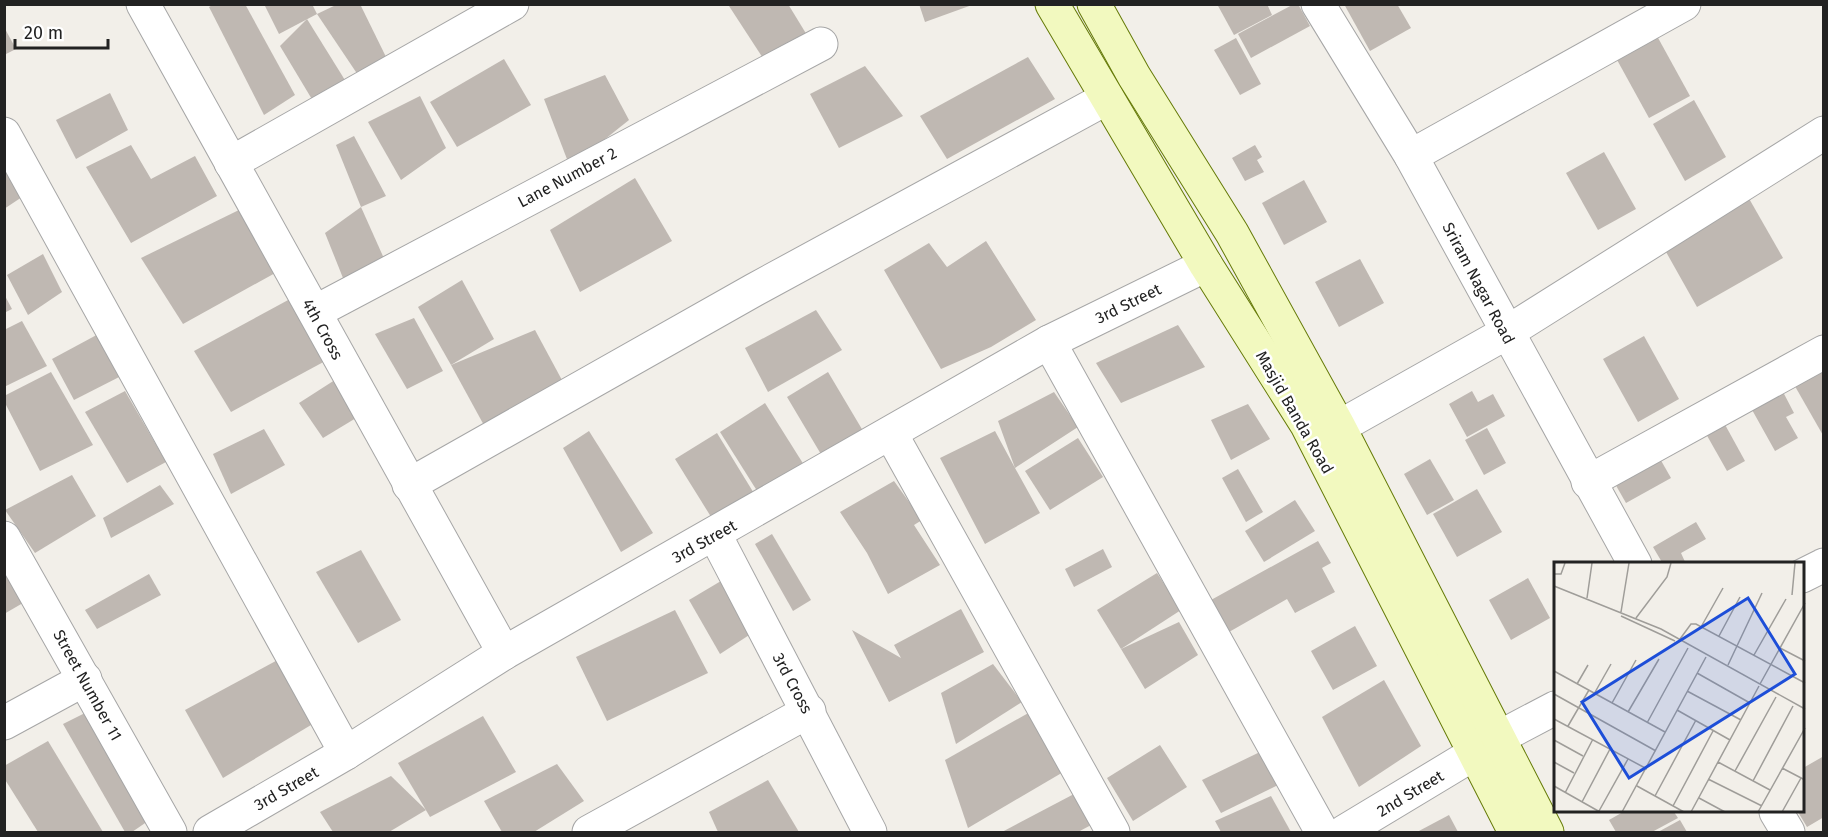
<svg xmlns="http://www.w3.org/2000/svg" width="1828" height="837" font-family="'Fira Sans',sans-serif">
	<rect width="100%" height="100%" fill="#f2efe9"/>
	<g fill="#bfb8b2">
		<polygon points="214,4 245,4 295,95 264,115 209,7"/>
		<polygon points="264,4 312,4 317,14 279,34"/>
		<polygon points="338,4 360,4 388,61 360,78 317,14"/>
		<polygon points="731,4 788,4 810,40 768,66 729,6"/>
		<polygon points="919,4 972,4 972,5 925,22"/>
		<polygon points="1217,4 1267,4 1272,15 1234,35"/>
		<polygon points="1294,4 1298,4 1310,26 1251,58 1238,34"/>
		<polygon points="1344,4 1397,4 1411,28 1370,51"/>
		<polygon points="307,19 348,85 313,101 280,46"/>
		<polygon points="4,27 16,49 4,55"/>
		<polygon points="1657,36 1690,96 1649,118 1616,58"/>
		<polygon points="1236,38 1261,84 1240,95 1214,50"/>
		<polygon points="1028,57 1055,99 947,159 920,116"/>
		<polygon points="504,59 531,105 457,147 430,102"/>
		<polygon points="865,66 903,116 839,148 810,94"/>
		<polygon points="605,75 629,120 570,167 544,99"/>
		<polygon points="110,93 128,130 76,159 56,120"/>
		<polygon points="420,96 446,148 401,180 368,122"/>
		<polygon points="1694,100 1726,157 1685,181 1653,124"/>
		<polygon points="354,136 386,196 361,207 336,145"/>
		<polygon points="131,145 151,179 195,156 217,196 131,243 86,167"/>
		<polygon points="1255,145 1262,157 1257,160 1264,172 1245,181 1232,158"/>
		<polygon points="1604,152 1636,209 1598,230 1566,173"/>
		<polygon points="4,154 28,193 4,209"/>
		<polygon points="635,178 672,241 580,292 550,230"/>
		<polygon points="1304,180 1327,222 1284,245 1262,203"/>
		<polygon points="1747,195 1783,258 1697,307 1661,243"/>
		<polygon points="361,207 386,263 349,293 325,233"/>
		<polygon points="241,209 277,272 183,324 141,258"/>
		<polygon points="986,241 1036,320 991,347 941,369 884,270 929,243 947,267"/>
		<polygon points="43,254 62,292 28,315 7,275"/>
		<polygon points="1360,259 1384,303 1339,327 1315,282"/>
		<polygon points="462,280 494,339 451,365 418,307"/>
		<polygon points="4,294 12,309 4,313"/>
		<polygon points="290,299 329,359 231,412 194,351"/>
		<polygon points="816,310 842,350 768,392 745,348"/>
		<polygon points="414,318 443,371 407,389 375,334"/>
		<polygon points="22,321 47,366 4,387 4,330"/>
		<polygon points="1178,325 1205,367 1121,403 1096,363"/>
		<polygon points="535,330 563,382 486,429 451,365"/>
		<polygon points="104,331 129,372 74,400 52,359"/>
		<polygon points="1644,336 1679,399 1638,422 1603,359"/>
		<polygon points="1824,363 1824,437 1792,381"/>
		<polygon points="51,372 93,445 40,471 4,401 4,396"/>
		<polygon points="828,372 866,436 825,461 787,397"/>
		<polygon points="338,378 361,415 323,438 299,403"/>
		<polygon points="1782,390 1794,413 1786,417 1798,438 1775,451 1751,408"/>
		<polygon points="125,391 166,462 127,483 85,412"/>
		<polygon points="1472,391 1478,402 1493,394 1505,416 1467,437 1449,404"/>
		<polygon points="1054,392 1078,427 1015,468 1040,513 985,544 940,458 995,431 1015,468 998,421"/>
		<polygon points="765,403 804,465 759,494 720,432"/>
		<polygon points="1248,404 1270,439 1231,460 1211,420"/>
		<polygon points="1723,421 1745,461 1727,471 1705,432"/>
		<polygon points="1487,428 1506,463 1484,475 1465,440"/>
		<polygon points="264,429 285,465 231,494 213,454"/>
		<polygon points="589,431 653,533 621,552 563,448"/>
		<polygon points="717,433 755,495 713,520 675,459"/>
		<polygon points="1078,438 1103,477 1050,510 1025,471"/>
		<polygon points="1659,457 1671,478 1626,503 1614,482"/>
		<polygon points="1430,459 1454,500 1427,515 1404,474"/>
		<polygon points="1238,469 1263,512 1246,522 1222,478"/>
		<polygon points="72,475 96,516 35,553 5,510"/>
		<polygon points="894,481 922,520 914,525 940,565 888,594 867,553 840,512"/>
		<polygon points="160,485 174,504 111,538 103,518"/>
		<polygon points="1477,489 1502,532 1457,557 1433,514"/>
		<polygon points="1295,500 1315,531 1264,562 1245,531"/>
		<polygon points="1696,522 1706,539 1681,553 1686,564 1663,564 1653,547"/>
		<polygon points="772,534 811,600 793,611 755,544"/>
		<polygon points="4,539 47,589 4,614"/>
		<polygon points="1318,541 1331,563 1322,568 1335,592 1295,613 1287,599 1229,632 1211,600"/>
		<polygon points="1103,549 1112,567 1074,587 1065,569"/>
		<polygon points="361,550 401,620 358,643 316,572"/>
		<polygon points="1157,573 1181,610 1121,649 1097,610"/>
		<polygon points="149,574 161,595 97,629 85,610"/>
		<polygon points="726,578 760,628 720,654 689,600"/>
		<polygon points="1528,578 1550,618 1511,640 1489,600"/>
		<polygon points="961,609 984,652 889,702 852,630 901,658 894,645"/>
		<polygon points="675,610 708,673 607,721 576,657"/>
		<polygon points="1179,622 1198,655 1145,689 1121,649"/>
		<polygon points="1355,626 1377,666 1333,690 1311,651"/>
		<polygon points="285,656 321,719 223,778 185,710"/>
		<polygon points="993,664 1022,702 956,744 941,693"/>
		<polygon points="1384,680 1421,746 1359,787 1322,717"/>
		<polygon points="111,700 170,806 132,832 125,832 63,724"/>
		<polygon points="1039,707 1065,771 968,828 945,760"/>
		<polygon points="483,716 516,772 430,817 398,763"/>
		<polygon points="48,741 103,832 38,832 4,778 4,766"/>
		<polygon points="1160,745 1187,787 1133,821 1107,778"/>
		<polygon points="1262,751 1280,784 1221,813 1202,780"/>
		<polygon points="1824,756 1824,817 1807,827 1798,812 1803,812 1803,768"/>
		<polygon points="557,764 584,801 534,832 502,832 484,801"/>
		<polygon points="391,776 426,810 389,832 333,832 320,812"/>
		<polygon points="768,780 799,832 718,832 709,812"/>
		<polygon points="1074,794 1093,824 1078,832 1002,832"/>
		<polygon points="1271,796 1291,832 1221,832 1215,821"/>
		<polygon points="1623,812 1674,812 1678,818 1652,832 1616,832 1609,820"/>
		<polygon points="1449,815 1458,832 1417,832"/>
		<polygon points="1680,820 1687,832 1658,832"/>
	</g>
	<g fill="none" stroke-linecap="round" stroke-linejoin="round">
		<g stroke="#a6a6a6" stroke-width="35">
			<g id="minor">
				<polyline points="143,4 504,653"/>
				<polyline points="1318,4 1411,156 1635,564"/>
				<polyline points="4,134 346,753"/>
				<polyline points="1411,156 1684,4"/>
				<polyline points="231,163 512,4"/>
				<polyline points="315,312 821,44"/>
				<polyline points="1049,342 1322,832"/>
				<polyline points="1339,427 1506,333 1824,133"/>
				<polyline points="891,434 1113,832"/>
				<polyline points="1588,482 1824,352"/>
				<polyline points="409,485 754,290 1107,98"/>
				<polyline points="715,535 870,832"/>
				<polyline points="4,538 170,832"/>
				<polyline points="1802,576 1824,565"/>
				<polyline points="4,723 85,679"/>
				<polyline points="1498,738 1555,708"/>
				<polyline points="1776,812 1788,832"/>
				<polyline points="210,832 346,753 504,653 1049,342 1206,265"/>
				<polyline points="589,832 809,711"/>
				<polyline points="1344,832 1475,753"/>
			</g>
		</g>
		<g stroke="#657a07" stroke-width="35">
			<g id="secondary">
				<polyline points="1052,4 1206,265 1307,425 1515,832"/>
				<polyline points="1094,4 1134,76 1232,233 1339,427 1547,832"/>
			</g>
		</g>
		<use href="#minor" stroke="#fff" stroke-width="33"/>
		<use href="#secondary" stroke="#f2f9bf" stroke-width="33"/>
	</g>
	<g text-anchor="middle" stroke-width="5" stroke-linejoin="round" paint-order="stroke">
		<g font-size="16" fill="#222" stroke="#fff">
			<text transform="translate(567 177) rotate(-28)" y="6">Lane Number 2</text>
			<text transform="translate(1479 283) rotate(62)" y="6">Sriram Nagar Road</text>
			<text transform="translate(1128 303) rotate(-26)" y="6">3rd Street</text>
			<text transform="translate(323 329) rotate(61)" y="6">4th Cross</text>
			<text transform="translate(1295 412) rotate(60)" y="6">Masjid Banda Road</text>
			<text transform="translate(704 541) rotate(-29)" y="6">3rd Street</text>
			<text transform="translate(793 683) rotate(62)" y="6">3rd Cross</text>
			<text transform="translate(88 685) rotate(61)" y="6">Street Number 11</text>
			<text transform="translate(286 788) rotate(-30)" y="6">3rd Street</text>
			<text transform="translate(1410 793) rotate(-31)" y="6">2nd Street</text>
		</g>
	</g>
	<g transform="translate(1554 562)">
		<rect width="250" height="250" fill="#f2efe9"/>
		<path fill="none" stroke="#9f9d99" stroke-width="1.5" d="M0,12h7l4,-11M0,24l107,43 144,80M238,33l3,-32M33,36l5,-35M67,50l8,-49M67,54l54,25M82,56l31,-41 4,-14M147,65l22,-39M165,74l21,-39M126,77l11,-15h5l109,59M226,86l25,13M200,93l32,-56M174,103l34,-72M0,109l111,61M143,111l53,30M23,122l11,-19M206,122l45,-81M133,129l54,29M0,132l102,57M40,132l17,-30M58,141l24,-43M123,148l53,30M74,150l31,-53M0,157l93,50M93,161l41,-75M14,164l21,-36M0,178l29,16M0,200l20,11M164,200l52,28M228,206l23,12M181,209l41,-74M154,217l54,27M199,219l40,-75M0,224l46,26M83,224l47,26M11,231l28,-54M101,234l41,-76M145,236l26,14M28,240l28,-53M119,244l40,-75M45,249l29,-52M68,250l84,-155M137,250l68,-126M204,250l47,-84M228,250l19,-34"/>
		<path fill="#1d4ed8" fill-opacity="0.15" stroke="#1d4ed8" stroke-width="3" d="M194,36l47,76 -166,104 -47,-76z"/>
		<rect width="250" height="250" fill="none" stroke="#222" stroke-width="3"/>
	</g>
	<rect width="1828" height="837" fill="none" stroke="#222222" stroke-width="12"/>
	<path d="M15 39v9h93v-9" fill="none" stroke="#222222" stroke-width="3"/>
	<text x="24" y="39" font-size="18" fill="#222222" stroke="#ffffff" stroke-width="4.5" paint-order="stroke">20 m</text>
</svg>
